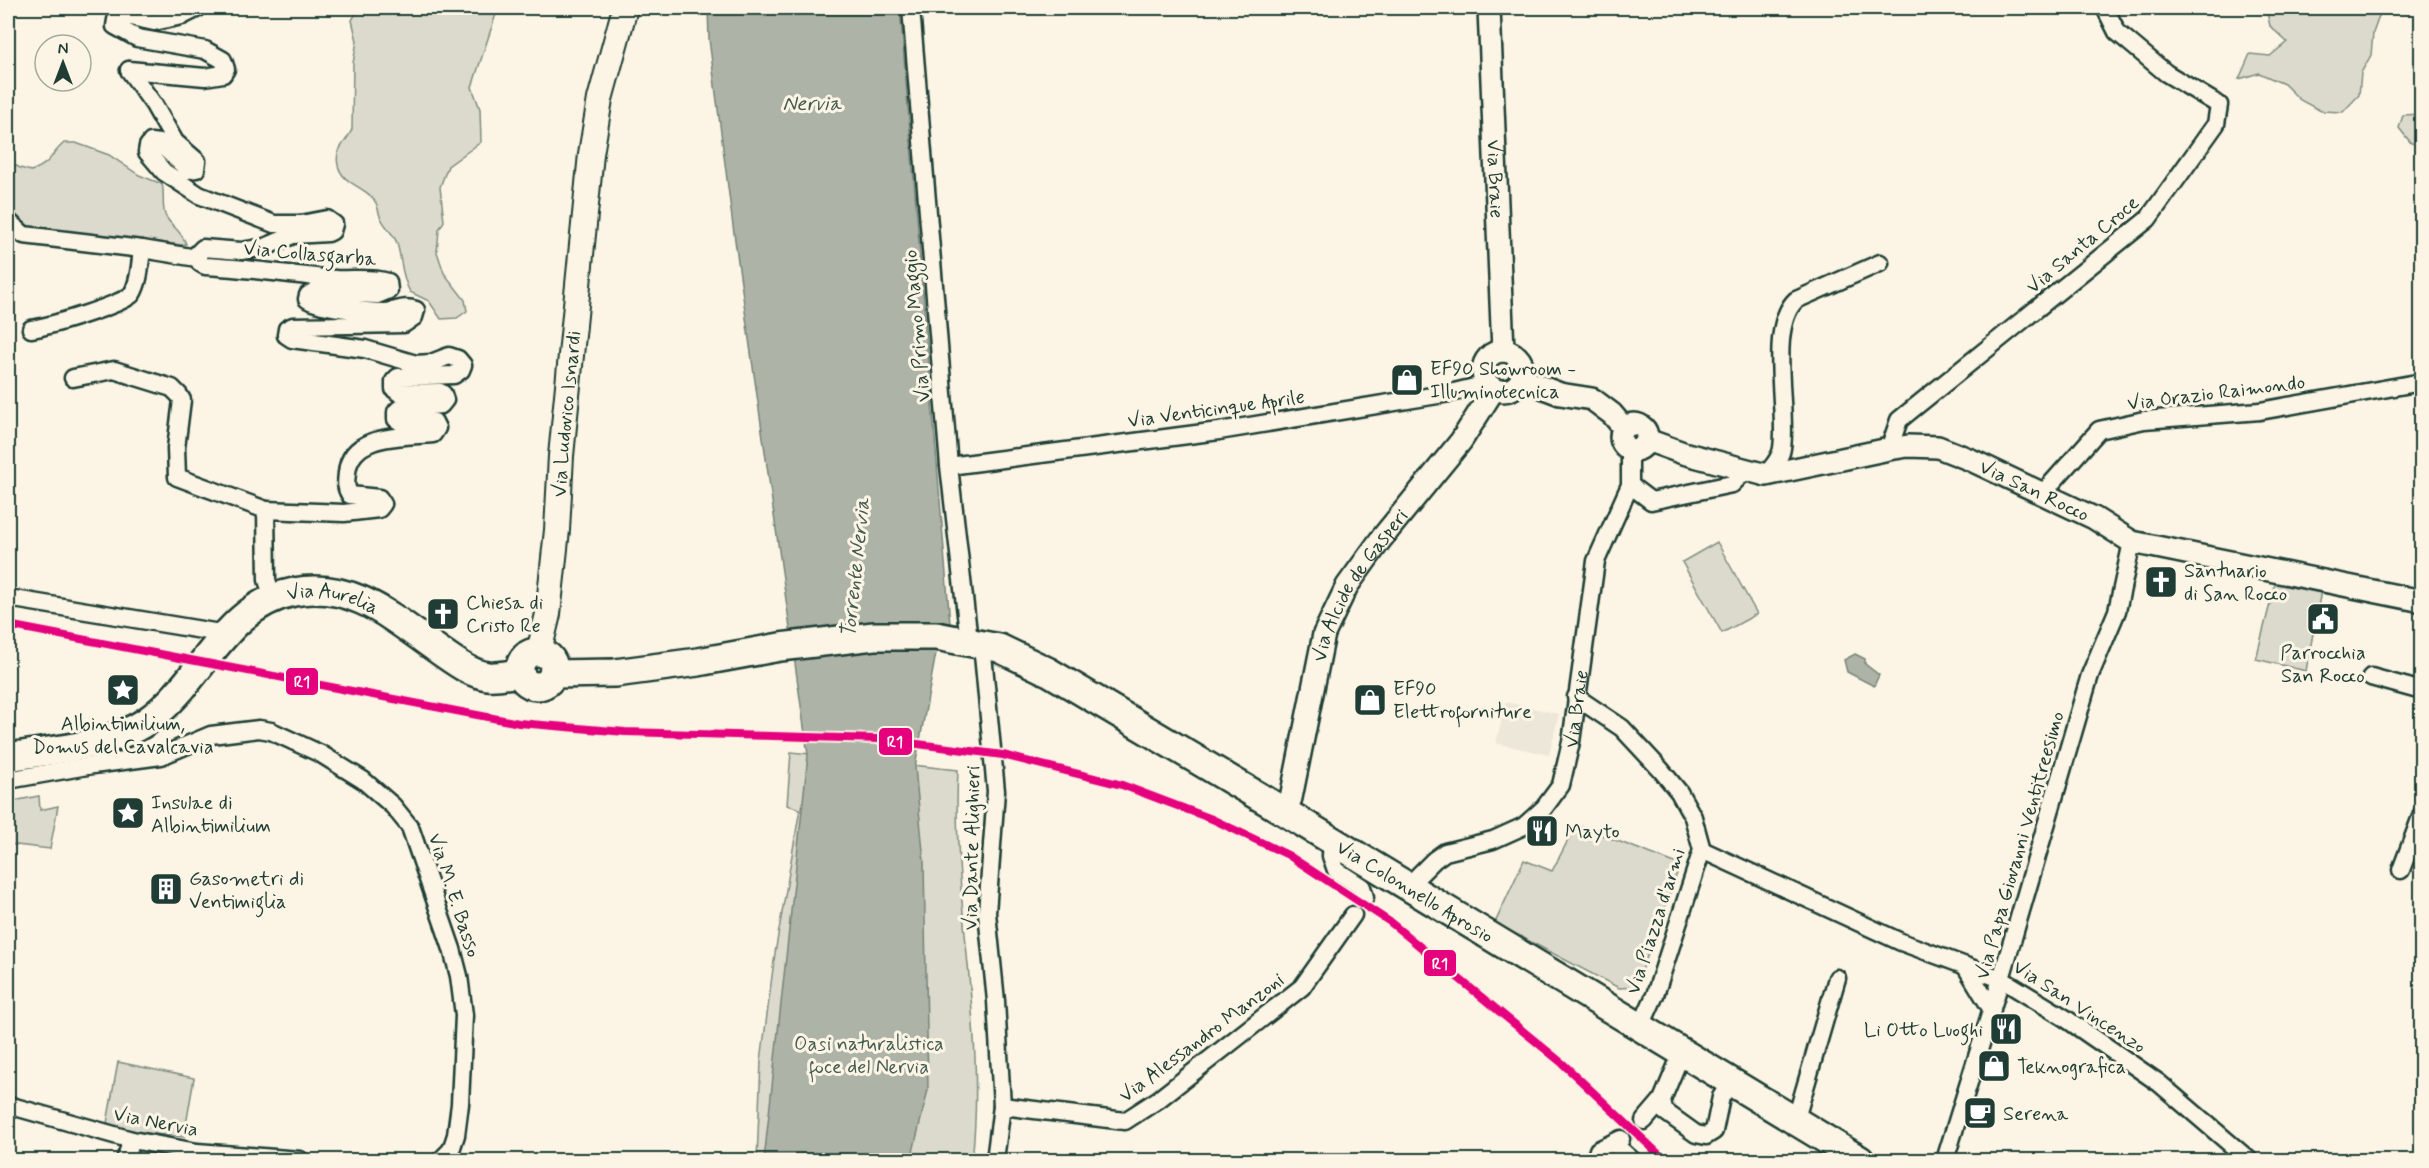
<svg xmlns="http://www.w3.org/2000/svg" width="2429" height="1168" font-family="Mynerve,sans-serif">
	<rect width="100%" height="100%" fill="#fcf5e5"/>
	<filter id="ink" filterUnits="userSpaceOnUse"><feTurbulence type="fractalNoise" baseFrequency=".0167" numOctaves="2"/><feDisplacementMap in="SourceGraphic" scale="12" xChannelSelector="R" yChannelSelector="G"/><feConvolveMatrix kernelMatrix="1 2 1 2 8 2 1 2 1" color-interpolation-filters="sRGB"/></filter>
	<g filter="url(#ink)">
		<polygon fill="#ece7d8" points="1506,702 1559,714 1549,755 1496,743"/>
		<g fill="#dcdacc" stroke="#7e8c80" stroke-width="1.5">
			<path d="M359,8h139l-26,79 8,22 1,33 -33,24 -8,21 4,34 -5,9 -2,22 7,21 21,27 2,11 -10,7 -16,1 -12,-18 -19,-9c-9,-16 -8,-32 -13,-49 -4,-10 -13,-17 -17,-27 -2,-5 -2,-9 -4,-13 -8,-16 -34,-18 -38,-38 -4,-17 9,-22 14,-36l1,-66 4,-22 -5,-21z"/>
			<polygon points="2266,8 2382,8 2373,33 2371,55 2361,73 2359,95 2343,112 2321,111 2300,100 2284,84 2259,73 2239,79 2250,54 2270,56 2287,42 2270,26"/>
			<polygon points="2421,114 2421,145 2411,143 2399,128 2403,115"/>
			<path d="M64,143h12l33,12 30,20 23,9c3,10 -1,24 4,33 7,11 15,13 20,27l-4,1 -88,-11h-58l-28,-19v-54l12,7 11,3c21,-8 18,-15 33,-28z"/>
			<polygon points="1717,542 1757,614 1722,633 1682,562"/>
			<polygon points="2276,580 2321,591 2306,671 2256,659"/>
			<path d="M791,752l167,18c-7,130 29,260 14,390h-215l4,-99 14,-108 25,-144 -13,-4z"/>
			<polygon points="39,796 40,810 58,806 50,849 8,844 8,802"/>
			<polygon points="1576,825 1680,865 1636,987 1619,988 1495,923 1524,860 1552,871"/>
			<polygon points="118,1062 194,1078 184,1137 128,1131 107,1123"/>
		</g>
		<g fill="#aeb3a7" stroke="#758479" stroke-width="1.5">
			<polygon points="708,8 900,8 950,624 936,653 915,767 924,862 928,1090 911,1160 764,1160 808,755 733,226 709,39"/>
			<polygon points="1855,654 1865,659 1865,664 1879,675 1874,686 1847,672 1844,660"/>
		</g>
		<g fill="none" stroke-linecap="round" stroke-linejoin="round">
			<polyline stroke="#d0d0c2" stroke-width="16" stroke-dasharray="16 8" stroke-linecap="butt" points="1621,1139 1644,1121"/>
			<g stroke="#1f3d34" stroke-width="21">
				<g id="minor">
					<polyline points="911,8 949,466 969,641"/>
					<path d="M129,70l25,35 21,37 22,19 -1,8 -8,1 -29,-27 -8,-1 -3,4 -1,6 17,20 35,23 75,29h27l26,-5 7,5 -2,7 -4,2 -35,2 -28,12 -24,4 -38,-3 -6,6 3,9 5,3c44,2 87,9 131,13 17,1 36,-2 52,3l1,8 -12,5 -64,-3 -5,3 -1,4c6,8 64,13 77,13 13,0 18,-7 32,-2l-2,7 -10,7 -111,2 -6,3 -1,6 6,4 73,10 51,15 15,-1 18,-7 9,3 5,6 -2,5 -7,5 -56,2 -4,4v8l5,4 41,-1 3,2 2,6 -4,5 -42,4 -3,3v7l6,4 32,-1 3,6 -4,6c-29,3 -83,-1 -86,39 -1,9 -2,14 3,22l29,3 4,6 -4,5 -35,4 -78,-3 1,70 6,18"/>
					<polyline points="129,70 205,77 223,74 226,69 223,60 205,50 137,38 115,26 116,20 122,15 154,22 182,16 198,8"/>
					<polyline points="8,221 24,235 142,249 197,258"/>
					<path d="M31,329c15,-2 94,-25 101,-35 8,-13 8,-31 10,-45"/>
					<polyline points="73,378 114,370 172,388 179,395 182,400 176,448 177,477 266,510"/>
					<polyline points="1889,449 1899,420 2148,219 2216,124 2219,105 2166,73 2117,32 2105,8"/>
					<polyline points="949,466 1219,431 1450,393 1487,384"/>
					<path d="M1766,475c6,-8 15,-17 16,-27 6,-38 -15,-121 14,-148l84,-37"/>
					<polyline points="1630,485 1651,501 1732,484 1745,471"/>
					<polyline points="2042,494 2099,430 2144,420 2260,411 2422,382"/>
					<polyline points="8,598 226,634"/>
					<polyline points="982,644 996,791 987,913 996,1001 1002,1106 995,1160"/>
					<polyline points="2371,677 2422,691"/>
					<polyline points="1576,697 1622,728 1661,770 1679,792 1693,817 1702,850 1655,995 1641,1026"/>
					<polyline points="8,780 93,765 161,756 211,735 259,729 271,731 321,754 363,780 393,806 410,827 452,949 459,976 464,1015 460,1104 456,1135 451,1150 441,1160"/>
					<polyline points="1332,840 1331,856 1336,870 1362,887 1365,897"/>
					<polyline points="1702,850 1901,942 2001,979 2065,1018 2159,1083 2249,1160"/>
					<polyline points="2401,870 2422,814"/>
					<path id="s1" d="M1408,886l26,-26 11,-8 48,-12 31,-14 20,-18 17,-23 10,-43 25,-181 34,-76v-36"/>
					<polyline points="1966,967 1992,1010"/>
					<polyline points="1682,1052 1662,1100 1664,1111 1696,1134 1706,1136 1714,1131 1721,1097 1730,1083"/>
					<polyline points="8,1105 132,1140 197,1152 300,1160"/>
					<polyline points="1002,1106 1125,1121 1159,1099 1302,987 1353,915"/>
					<polyline points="1644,1121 1662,1100"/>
					<polyline points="1795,1122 1837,978"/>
					<polyline points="1613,1143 1632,1160"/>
					<polyline points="125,1160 132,1140"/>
					<polyline points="1595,1160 1598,1150 1621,1139"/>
					<polyline points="1945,1160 2001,979 2090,675 2117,611 2132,542"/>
				</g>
			</g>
			<g stroke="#1f3d34" stroke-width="26">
				<g id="tertiary">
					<path id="s2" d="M1489,8l14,343"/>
					<circle cx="1503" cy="371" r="20"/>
					<polyline points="1521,379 1560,394 1592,399 1612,414 1624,428"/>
					<circle cx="1634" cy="437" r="13"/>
					<path id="s3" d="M1647,440l36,13 83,22 123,-26 19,-3 30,1 33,13 123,58 38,24 290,59"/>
					<path id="s4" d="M1285,812l6,-14 33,-164 23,-48 34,-47 80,-98 33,-52"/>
				</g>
			</g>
			<g stroke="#1f3d34" stroke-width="28">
				<g id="secondary">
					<path id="s5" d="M539,652l9,-38 9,-84 4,-74 30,-302 9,-55 25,-91"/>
				</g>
			</g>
			<g stroke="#1f3d34" stroke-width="32">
				<g id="primary">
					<circle cx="537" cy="669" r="17"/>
					<path id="s6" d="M553,674l62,-1 83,-11 82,-15 94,-11h62l63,12 50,24 236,140 575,348"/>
					<path id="s7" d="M8,757c43,-7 103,-11 139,-36 55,-38 76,-115 147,-129 61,-12 103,30 150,62 13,9 28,20 44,22 10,1 22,-2 32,-3"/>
				</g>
			</g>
			<use href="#minor" stroke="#fcf5e5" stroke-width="16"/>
			<use href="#tertiary" stroke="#fcf5e5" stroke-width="21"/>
			<use href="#secondary" stroke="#fcf5e5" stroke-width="24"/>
			<use href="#primary" stroke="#fcf5e5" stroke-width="27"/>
			<g stroke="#fcf5e5" stroke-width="12">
				<polyline id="rail-1" points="8,625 519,723 625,732 879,739 1003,755 1122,785 1212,819 1288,855 1390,922 1562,1063 1665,1160"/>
			</g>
			<use href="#rail-1" stroke="#e5007d" stroke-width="8"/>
		</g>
	</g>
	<defs>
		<g id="shop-square" transform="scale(1.725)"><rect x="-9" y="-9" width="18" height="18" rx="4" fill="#1f3d34" stroke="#fcf5e5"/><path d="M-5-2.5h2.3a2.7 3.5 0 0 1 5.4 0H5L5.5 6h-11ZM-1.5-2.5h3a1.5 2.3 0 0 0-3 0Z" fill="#fff"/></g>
		<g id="church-square" transform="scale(1.725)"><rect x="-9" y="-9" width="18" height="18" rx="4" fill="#1f3d34" stroke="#fcf5e5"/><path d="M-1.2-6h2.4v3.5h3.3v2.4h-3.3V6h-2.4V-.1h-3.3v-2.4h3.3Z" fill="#fff"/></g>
		<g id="civic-square" transform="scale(1.725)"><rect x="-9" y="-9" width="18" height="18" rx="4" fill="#1f3d34" stroke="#fcf5e5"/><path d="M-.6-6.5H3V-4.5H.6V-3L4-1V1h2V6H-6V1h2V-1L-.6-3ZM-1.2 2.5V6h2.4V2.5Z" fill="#fff"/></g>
		<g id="sight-square" transform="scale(1.725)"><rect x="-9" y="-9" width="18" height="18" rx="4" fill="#1f3d34" stroke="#fcf5e5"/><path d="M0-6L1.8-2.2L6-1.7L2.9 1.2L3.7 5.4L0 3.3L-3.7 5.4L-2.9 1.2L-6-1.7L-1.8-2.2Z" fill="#fff"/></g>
		<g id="restaurant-square" transform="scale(1.725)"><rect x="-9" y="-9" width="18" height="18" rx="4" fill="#1f3d34" stroke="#fcf5e5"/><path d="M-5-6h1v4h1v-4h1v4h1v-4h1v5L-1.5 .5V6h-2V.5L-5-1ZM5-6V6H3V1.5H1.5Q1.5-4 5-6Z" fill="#fff"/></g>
		<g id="building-square" transform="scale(1.725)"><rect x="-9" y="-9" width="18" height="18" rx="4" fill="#1f3d34" stroke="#fcf5e5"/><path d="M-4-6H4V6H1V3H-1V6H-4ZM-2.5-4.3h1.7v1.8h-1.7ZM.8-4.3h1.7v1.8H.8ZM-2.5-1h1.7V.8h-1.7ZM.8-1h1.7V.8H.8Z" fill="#fff"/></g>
		<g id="cafe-square" transform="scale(1.725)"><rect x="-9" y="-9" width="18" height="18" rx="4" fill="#1f3d34" stroke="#fcf5e5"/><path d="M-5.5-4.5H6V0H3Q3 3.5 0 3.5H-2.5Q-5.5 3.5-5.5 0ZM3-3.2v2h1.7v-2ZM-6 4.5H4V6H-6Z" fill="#fff"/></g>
	</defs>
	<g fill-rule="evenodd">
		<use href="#shop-square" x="1407" y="380"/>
		<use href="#church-square" x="2161" y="582"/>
		<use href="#church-square" x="443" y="614"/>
		<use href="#civic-square" x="2323" y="619"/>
		<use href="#sight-square" x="123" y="690"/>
		<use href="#shop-square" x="1370" y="700"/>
		<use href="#sight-square" x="128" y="813"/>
		<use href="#restaurant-square" x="1542" y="831"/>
		<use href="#building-square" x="166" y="889"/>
		<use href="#restaurant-square" x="2006" y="1029"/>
		<use href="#shop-square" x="1994" y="1066"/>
		<use href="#cafe-square" x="1980" y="1113"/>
	</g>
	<g text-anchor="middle" stroke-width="6" stroke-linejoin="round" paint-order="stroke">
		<g font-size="20" fill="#1f3d34" stroke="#fcf5e5">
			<text dy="7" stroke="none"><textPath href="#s2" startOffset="171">Via Braie</textPath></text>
			<text transform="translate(2082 244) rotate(-40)" y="7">Via Santa Croce</text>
			<text transform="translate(310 253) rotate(5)" y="7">Via Collasgarba</text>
			<text transform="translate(916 326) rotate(-95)" y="7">Via Primo Maggio</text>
			<text transform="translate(2216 392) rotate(-7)" y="7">Via Orazio Raimondo</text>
			<text transform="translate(1216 408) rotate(-8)" y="7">Via Venticinque Aprile</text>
			<text dy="7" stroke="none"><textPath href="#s5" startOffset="240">Via Ludovico Isnardi</textPath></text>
			<text dy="7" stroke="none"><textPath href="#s3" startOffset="405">Via San Rocco</textPath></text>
			<text dy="7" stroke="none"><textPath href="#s4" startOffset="242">Via Alcide de Gasperi</textPath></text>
			<text dy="7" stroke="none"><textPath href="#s7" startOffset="384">Via Aurelia</textPath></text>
			<text dy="7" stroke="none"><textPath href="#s1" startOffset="267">Via Braie</textPath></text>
			<text transform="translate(2019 845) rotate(-74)" y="7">Via Papa Giovanni Ventitreesimo</text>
			<text transform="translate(971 848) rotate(-89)" y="7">Via Dante Alighieri</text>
			<text dy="7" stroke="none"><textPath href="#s6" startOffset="932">Via Colonnello Aprosio</textPath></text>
			<text transform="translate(455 895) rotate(72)" y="7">Via M. E. Basso</text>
			<text transform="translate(1655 921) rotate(-72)" y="7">Via Piazza d'armi</text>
			<text transform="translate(2080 1006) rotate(33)" y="7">Via San Vincenzo</text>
			<text transform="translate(1201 1037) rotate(-37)" y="7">Via Alessandro Manzoni</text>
			<text transform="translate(156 1121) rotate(11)" y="7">Via Nervia</text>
		</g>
		<g font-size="20" fill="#1f3d34" stroke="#fcf5e5" text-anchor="start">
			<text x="1430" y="375">EF90 Showroom -<tspan x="1430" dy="23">Illuminotecnica</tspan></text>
			<text x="2184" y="577">Santuario<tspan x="2184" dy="23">di San Rocco</tspan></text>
			<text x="466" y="609">Chiesa di<tspan x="466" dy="23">Cristo Re</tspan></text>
			<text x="2323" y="659" text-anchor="middle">Parrocchia<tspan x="2323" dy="23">San Rocco</tspan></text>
			<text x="1393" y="695">EF90<tspan x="1393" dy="23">Elettroforniture</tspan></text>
			<text x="123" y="730" text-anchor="middle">Albintimilium,<tspan x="123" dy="23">Domus del Cavalcavia</tspan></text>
			<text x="151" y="809">Insulae di<tspan x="151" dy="23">Albintimilium</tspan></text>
			<text x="1565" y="838">Mayto</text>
			<text x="189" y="885">Gasometri di<tspan x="189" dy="23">Ventimiglia</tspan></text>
			<text x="1983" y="1036" text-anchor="end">Li Otto Luoghi</text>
			<text x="2017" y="1073">Teknografica</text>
			<text x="2003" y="1120">Serena</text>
		</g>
		<g font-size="20" fill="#455c52" stroke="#fcf5e5">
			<text x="869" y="1050">Oasi naturalistica<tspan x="869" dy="23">foce del Nervia</tspan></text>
		</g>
		<g font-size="21" font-style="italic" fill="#435a51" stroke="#fcf5e5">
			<text x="812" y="110">Nervia</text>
			<text transform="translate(855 568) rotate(-84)" y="7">Torrente Nervia</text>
		</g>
	</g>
	<g stroke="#fcf5e5" stroke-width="2">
		<rect x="285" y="667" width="34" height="29" rx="6" fill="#e5007d"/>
		<rect x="878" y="727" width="35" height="29" rx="6" fill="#e5007d"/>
		<rect x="1423" y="949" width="34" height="28" rx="6" fill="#e5007d"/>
	</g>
	<g font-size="16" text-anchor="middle" font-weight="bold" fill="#fff">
		<text x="302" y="687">R1</text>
		<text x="895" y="747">R1</text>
		<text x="1440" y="969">R1</text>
	</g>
	<rect width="2429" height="1168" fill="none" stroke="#fcf5e5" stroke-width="30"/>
	<rect x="15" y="15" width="2399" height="1138" fill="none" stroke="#1f3d34" stroke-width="2" filter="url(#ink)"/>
	<g transform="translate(63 63)"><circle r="28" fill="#fcf5e5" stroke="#a4ab9e" stroke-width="1.5"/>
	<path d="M0-4.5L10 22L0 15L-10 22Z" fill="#1f3d34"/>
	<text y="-9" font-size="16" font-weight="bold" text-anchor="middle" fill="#1f3d34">N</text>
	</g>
</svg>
